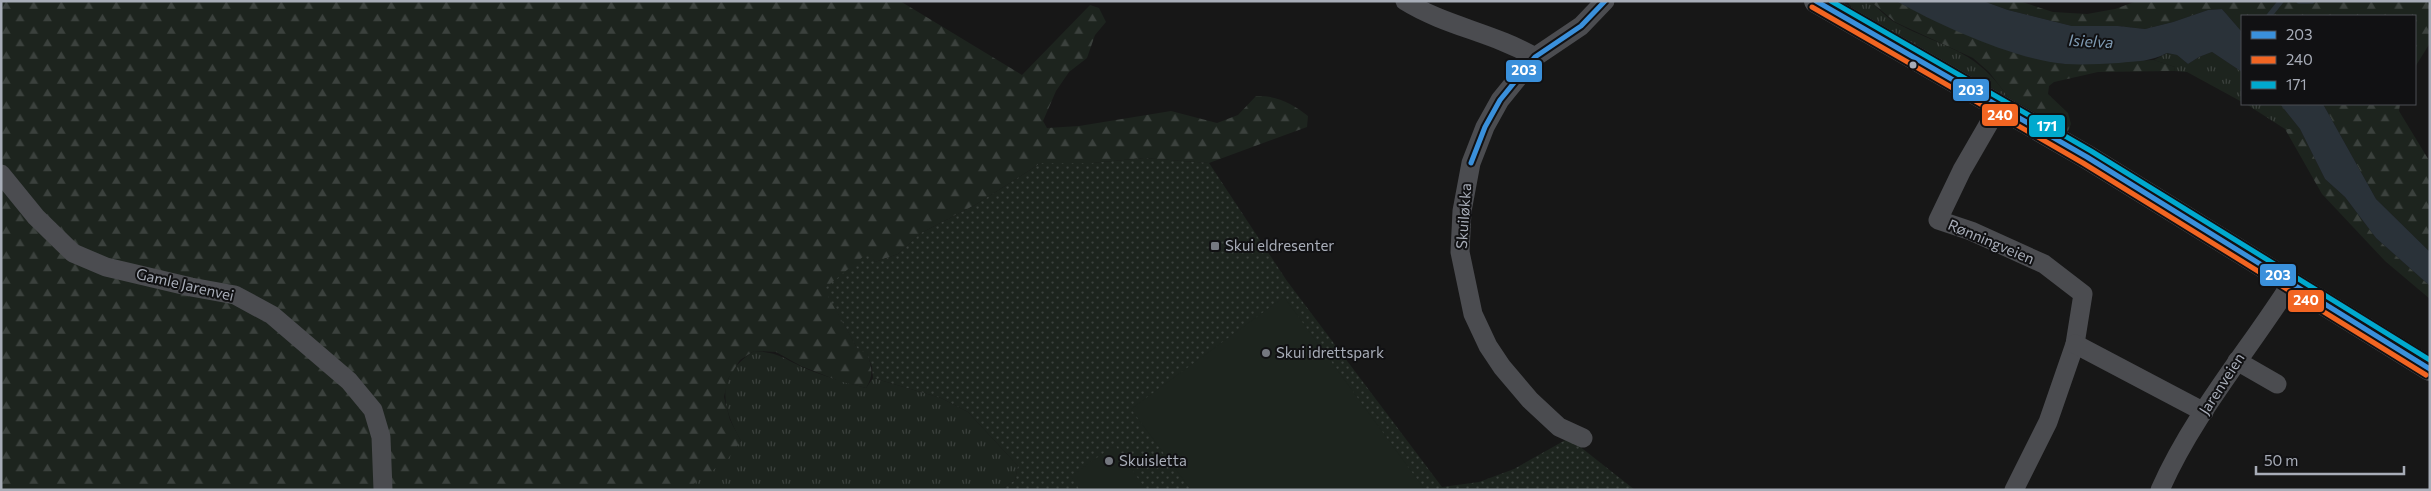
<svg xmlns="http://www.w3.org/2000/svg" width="2431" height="491" font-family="Commissioner,sans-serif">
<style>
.grass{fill:url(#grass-tufts)}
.forest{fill:url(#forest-firs)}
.park{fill:url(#park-dots)}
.pitch{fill:#1d241e}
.water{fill:#2a3239}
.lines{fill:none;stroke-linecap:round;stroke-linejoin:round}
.stream{stroke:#2a3239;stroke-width:5.5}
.minor{stroke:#4b4c50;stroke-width:19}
.major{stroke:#4d4f52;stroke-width:24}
.bus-1-casing{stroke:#111113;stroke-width:9}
.bus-2-casing{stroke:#111113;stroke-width:9}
.bus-3-casing{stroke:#111113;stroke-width:9}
.bus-1{stroke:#3a90db;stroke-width:5}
.bus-2{stroke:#f26522;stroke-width:5}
.bus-3{stroke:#00a9ce;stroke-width:5}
.bus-dot{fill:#a8adb8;stroke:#111113;stroke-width:2}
.poi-dot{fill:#757880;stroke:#111113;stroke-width:2}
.labels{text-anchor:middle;stroke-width:4;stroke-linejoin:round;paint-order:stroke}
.street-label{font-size:15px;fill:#a8adb8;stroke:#111113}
.poi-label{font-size:15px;fill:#a8adb8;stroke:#111113;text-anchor:start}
.water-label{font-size:16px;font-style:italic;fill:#7f9bb3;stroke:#111113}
.line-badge{stroke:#111113;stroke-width:2}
.badge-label{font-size:14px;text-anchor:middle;font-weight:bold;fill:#fff}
</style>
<defs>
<pattern id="grass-tufts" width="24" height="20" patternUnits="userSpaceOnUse" patternTransform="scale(1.25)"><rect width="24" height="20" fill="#1d241e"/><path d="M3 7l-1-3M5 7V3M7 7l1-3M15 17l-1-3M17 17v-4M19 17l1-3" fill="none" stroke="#3b413d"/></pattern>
<pattern id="forest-firs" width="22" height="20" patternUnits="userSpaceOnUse" patternTransform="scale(1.25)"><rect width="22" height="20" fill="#1d241e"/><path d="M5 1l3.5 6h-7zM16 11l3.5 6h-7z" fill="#3b413d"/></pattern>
<pattern id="park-dots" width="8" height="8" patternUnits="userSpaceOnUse" patternTransform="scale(1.25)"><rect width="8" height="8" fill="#1d241e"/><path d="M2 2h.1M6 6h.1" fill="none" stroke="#3b413d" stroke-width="1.8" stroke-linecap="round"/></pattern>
</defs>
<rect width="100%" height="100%" fill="#171717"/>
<!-- grass -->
<g class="grass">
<path d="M 1847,1 L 1870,1 C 1878,8 1887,18 1896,23 C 1946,49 1974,48 2009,98 L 1852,8 Z"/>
<polygon points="2212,52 2242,72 2242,102 2187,72 2174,71 2175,67 2154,60 2167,53 2177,55 2188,64 2199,57"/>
<polygon points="2246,104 2280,104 2300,129 2285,129"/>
<path d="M 754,351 C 779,353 781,357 802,367 C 823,376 844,382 866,388 L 873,378 L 941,398 L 968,412 L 1018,466 L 1015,480 L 1001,490 L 685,490 L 741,441 C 721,405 715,377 754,351 Z"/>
</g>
<!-- forest -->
<g class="forest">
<path d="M 1,1 L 900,1 L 1022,75 L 1090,5 L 1099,8 L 1106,22 L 1095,35 L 1087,58 L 1069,72 L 1056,91 L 1043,121 L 1047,128 L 1079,126 L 1171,111 L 1217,123 L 1238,115 L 1256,96 C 1276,95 1293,104 1308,116 L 1307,127 L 1209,163 L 1144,158 L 1092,163 L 1041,163 L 975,205 L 921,233 L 898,254 L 875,262 L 869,252 L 834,306 L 857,348 L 867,353 C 872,367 874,375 866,388 L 839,381 L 801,366 L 776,352 L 754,351 L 740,360 L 728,379 L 724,397 L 730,420 L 741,441 L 727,460 L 685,490 L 1,490 Z"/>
<polygon points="1870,1 1896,1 1974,38 2036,58 2064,64 2154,60 2175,67 2174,71 2098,72 2054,82 2049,86 2048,94 2068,113 2071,124 2068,131 2009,98 1989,72 1973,58 1895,22"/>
<polygon points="1983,1 2019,1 2053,12 2087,14 2115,9 2137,1 2430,1 2430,43 2415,67 2415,16 2242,16 2242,32 2222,9 2208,10 2173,22 2145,29 2118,26 2072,26 2008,10"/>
<polygon points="2323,104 2400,104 2399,111 2430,162 2430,252 2376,199"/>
<polygon points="2285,129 2300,129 2325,179 2345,197 2376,238 2430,286 2430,299 2385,261 2322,194"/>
</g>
<!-- park -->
<polygon class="park" points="1144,158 1209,163 1287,281 1442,487 1479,482 1514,469 1569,438 1635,490 1001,490 1015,480 1018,466 968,412 941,398 873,378 872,367 867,354 857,348 824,289 870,251 875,262 898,254 921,233 975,205 1041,163 1092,163"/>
<!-- pitch -->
<g class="pitch">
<polygon points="1284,297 1425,490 1191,490 1131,409"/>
<polygon points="1115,445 1146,490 1080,490 1071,476"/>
</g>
<!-- water -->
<g class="water">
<path d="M 1896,1 L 1983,1 L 2008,10 L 2072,26 L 2118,26 L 2145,29 L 2173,22 L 2208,10 L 2222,9 L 2242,32 L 2242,72 L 2212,52 L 2199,57 L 2188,64 L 2177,55 L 2167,53 C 2150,62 2137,61 2119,63 C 2101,64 2082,65 2065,64 C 2013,59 1941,26 1896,1 Z"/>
<polygon points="2280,104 2323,104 2376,199 2430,252 2430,286 2376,238 2345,197 2325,179 2300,129"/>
</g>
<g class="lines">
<!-- stream -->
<g class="stream">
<polyline points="2299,1 2312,1"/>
<polyline points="2269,16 2281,1"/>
</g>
<!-- minor -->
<g class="minor">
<path d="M 1405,1 C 1445,26 1494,33 1535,57"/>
<polyline points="1999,106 1962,170 1938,220 1971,231 2044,264 2083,294 2075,344 2048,422 2014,490"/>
<polyline points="1,174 36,217 73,253 106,267 191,287 235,295 272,315 349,381 373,410 381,437 383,490"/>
<polyline points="2075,344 2204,412"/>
<polyline points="2237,361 2277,384"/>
<polyline points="1583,438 1559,427 1530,400 1502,367 1488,346 1473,314 1460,252 1462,211 1471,163 1485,127 1500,100 1535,57 1581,26 1605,1"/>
<path d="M 2160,490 C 2193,415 2248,351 2292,282"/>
</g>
<!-- major -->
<polyline class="major" points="1816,1 2087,157 2430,369"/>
<!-- bus-1 casing -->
<g class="bus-1-casing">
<g id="bus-1">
<polyline points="1816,1 2087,157 2430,369"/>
<polyline points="1471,163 1485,127 1500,100 1535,57 1581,26 1605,1"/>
</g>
</g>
<!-- bus-2 casing -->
<g class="bus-2-casing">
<polyline id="bus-2" points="1812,7 2083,163 2426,375"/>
</g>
<!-- bus-3 casing -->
<g class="bus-3-casing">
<polyline id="bus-3" points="1831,1 2091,151 2430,360"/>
</g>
<!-- bus-1 -->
<use href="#bus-1" class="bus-1"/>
<!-- bus-2 -->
<use href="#bus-2" class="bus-2"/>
<!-- bus-3 -->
<use href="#bus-3" class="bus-3"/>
</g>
<!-- markers -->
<circle class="bus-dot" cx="1913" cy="65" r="4.5"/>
<g class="poi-dot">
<rect x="1210" y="241" width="10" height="10" rx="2.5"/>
<circle cx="1266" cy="353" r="5"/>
<circle cx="1109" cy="461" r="5"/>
</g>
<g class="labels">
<!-- street labels -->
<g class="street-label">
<text transform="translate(1464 216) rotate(-86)" y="5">Skuiløkka</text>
<text transform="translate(1991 242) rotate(23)" y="5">Rønningveien</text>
<text transform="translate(185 285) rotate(13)" y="5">Gamle Jarenvei</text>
<text transform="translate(2222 384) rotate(-57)" y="5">Jarenveien</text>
</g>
<!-- poi labels -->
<g class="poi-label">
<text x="1225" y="251">Skui eldresenter</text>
<text x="1276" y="358">Skui idrettspark</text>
<text x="1119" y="466">Skuisletta</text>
</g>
<!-- water labels -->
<g class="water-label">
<text transform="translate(2091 41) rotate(3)" y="6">Isielva</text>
</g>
</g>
<g class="line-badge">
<rect x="1505" y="59" width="38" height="24" rx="5" fill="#3a90db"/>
<rect x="1952" y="78" width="38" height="24" rx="5" fill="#3a90db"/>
<rect x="1981" y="103" width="38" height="24" rx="5" fill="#f26522"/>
<rect x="2028" y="114" width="38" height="24" rx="5" fill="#00a9ce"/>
<rect x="2259" y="263" width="38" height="24" rx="5" fill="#3a90db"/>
<rect x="2287" y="289" width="38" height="24" rx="5" fill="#f26522"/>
</g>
<g class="badge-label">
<text x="1524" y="75">203</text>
<text x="1971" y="95">203</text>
<text x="2000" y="120">240</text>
<text x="2047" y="131">171</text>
<text x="2278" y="280">203</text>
<text x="2306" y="305">240</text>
</g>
<!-- border -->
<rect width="2431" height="491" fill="none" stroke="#a8adb8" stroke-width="5"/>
<!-- legend -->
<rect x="2241" y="15" width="175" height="90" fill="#111113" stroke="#4d4f55"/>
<rect x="2251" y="31" width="25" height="8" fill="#3a90db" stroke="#4d4f55"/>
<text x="2286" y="40" font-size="15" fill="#a8adb8">203</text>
<rect x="2251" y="56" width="25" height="8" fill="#f26522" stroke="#4d4f55"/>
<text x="2286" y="65" font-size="15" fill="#a8adb8">240</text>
<rect x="2251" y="81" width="25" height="8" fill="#00a9ce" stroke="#4d4f55"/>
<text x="2286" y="90" font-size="15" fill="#a8adb8">171</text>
<!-- scale -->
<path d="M2256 466v8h148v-8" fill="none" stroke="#a8adb8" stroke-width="2.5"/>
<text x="2264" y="466" font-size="15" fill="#a8adb8" stroke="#111113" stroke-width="4" paint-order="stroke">50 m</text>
</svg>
